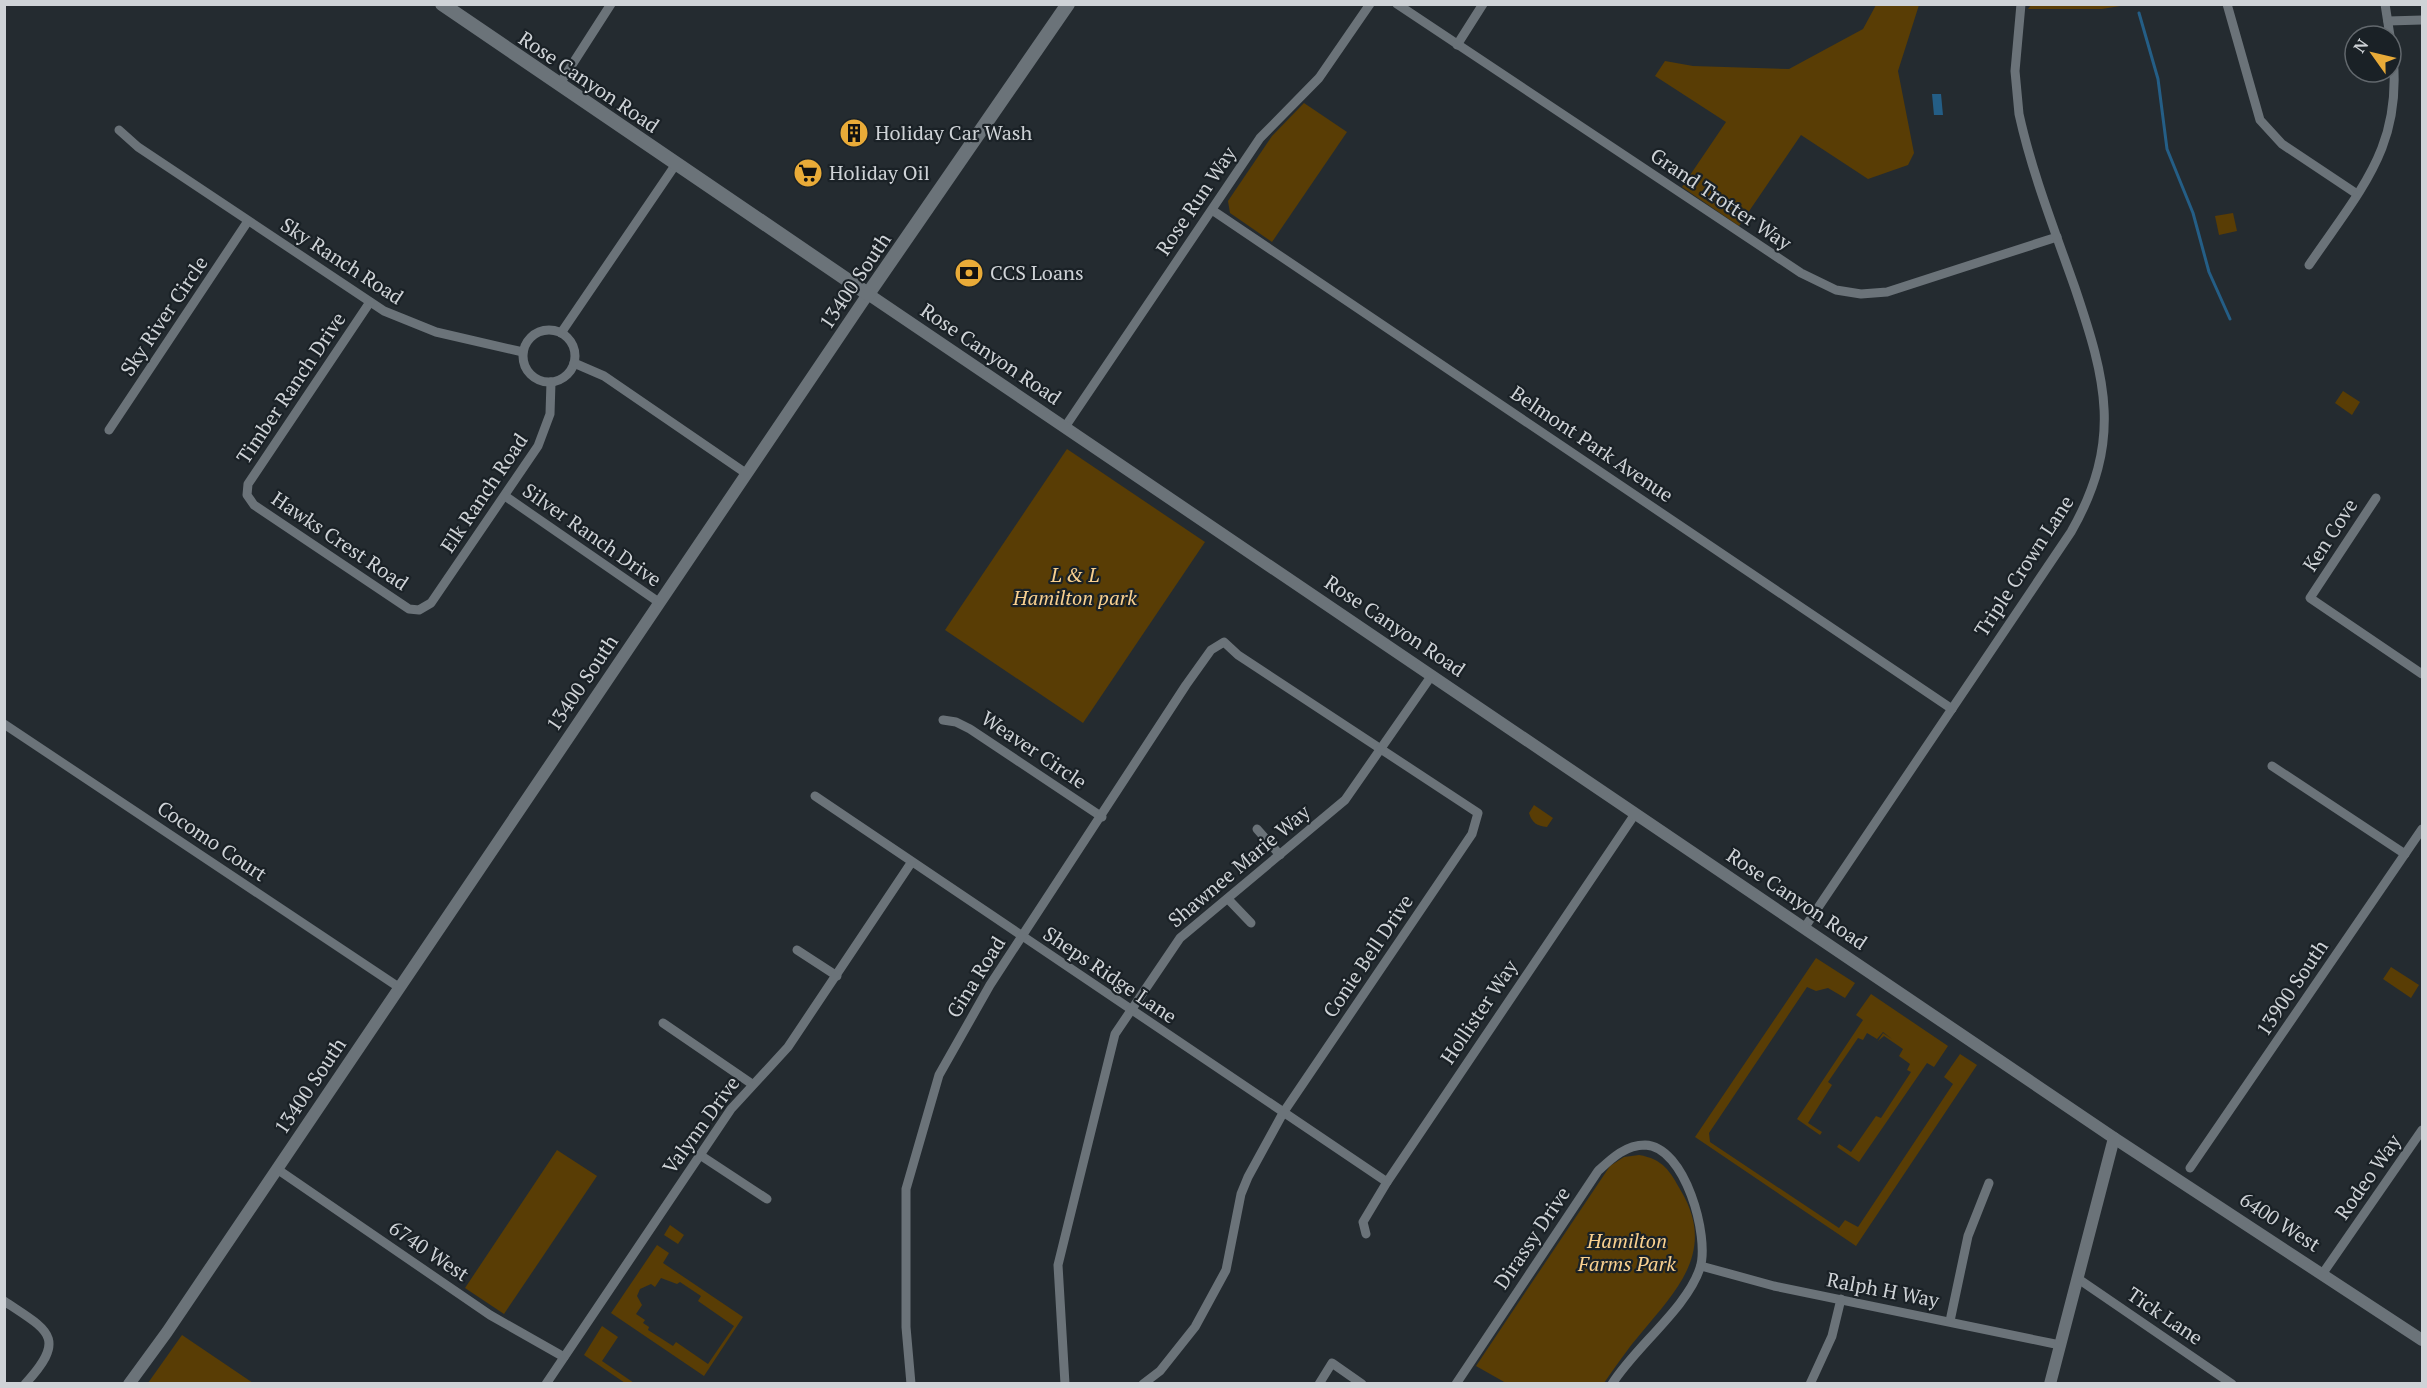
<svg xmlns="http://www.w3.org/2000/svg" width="2427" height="1388" font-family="'PT Serif',serif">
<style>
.green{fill:#593d05;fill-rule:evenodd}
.water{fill:#245e86}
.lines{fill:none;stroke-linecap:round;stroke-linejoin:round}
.stream{stroke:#245e86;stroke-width:3}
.minor{stroke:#6b7379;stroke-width:9}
.tertiary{stroke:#6b7379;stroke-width:12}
.secondary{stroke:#6b7379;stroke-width:14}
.labels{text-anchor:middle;stroke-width:4.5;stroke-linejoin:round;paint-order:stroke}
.street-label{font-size:20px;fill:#cfd3d7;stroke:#1a2126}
.poi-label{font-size:20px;fill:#cfd3d7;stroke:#1a2126;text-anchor:start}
.park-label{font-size:20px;font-style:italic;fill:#f9d08f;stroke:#1a2126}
</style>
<rect width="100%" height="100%" fill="#242b30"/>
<!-- green -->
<g class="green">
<polygon points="1876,5 1919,5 1898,71 1914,153 1908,165 1868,179 1801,135 1739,226 1682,187 1726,122 1655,76 1665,61 1693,66 1789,69 1863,29"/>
<polygon points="2031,5 2031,4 2126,5 2102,9 2028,9"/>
<polygon points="1304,103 1347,132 1272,242 1230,213 1228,201 1272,136"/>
<polygon points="2233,213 2237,231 2219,235 2215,216"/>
<polygon points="2343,391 2360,402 2352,415 2335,403"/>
<polygon points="1067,449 1205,542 1083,723 945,630"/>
<path d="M 1534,805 L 1553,818 L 1547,827 C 1537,826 1532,823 1529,813 Z"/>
<polygon points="1816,958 1855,983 1845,998 1828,988 1816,991 1807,987 1709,1133 1710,1142 1839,1228 1845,1220 1858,1227 1953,1084 1944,1077 1960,1054 1977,1065 1856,1246 1695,1137"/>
<polygon points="2391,967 2419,985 2411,998 2383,979"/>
<polygon points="1871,994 1948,1046 1934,1067 1927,1063 1859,1162 1837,1147 1839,1144 1851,1152 1876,1116 1881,1118 1911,1072 1907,1070 1910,1064 1899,1056 1903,1049 1884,1036 1878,1041 1883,1033 1892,1039 1883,1032 1877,1039 1867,1033 1863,1040 1858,1038 1828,1082 1832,1085 1808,1123 1822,1132 1820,1135 1797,1119 1863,1020 1856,1015"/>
<polygon points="557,1150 597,1176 504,1314 465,1288"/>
<path d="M 1639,1155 C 1663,1159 1670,1171 1681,1191 C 1716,1250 1678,1289 1642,1332 C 1628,1348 1616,1366 1604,1383 L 1506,1383 L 1476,1366 L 1610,1166 L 1624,1157 Z"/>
<polygon points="670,1225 684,1235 678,1244 664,1235"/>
<path d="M 657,1245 L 669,1253 L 663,1263 L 743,1317 L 704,1376 L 611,1313 ZM 661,1278 L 677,1284 L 680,1282 L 701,1296 L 698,1301 L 734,1326 L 708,1364 L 676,1342 L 673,1346 L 648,1330 L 649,1327 L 643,1323 L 645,1320 L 636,1314 L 642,1305 L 637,1296 L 640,1289 L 651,1284 L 655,1287 Z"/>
<polygon points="602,1326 618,1337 602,1361 634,1383 625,1383 584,1355"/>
<polygon points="182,1335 253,1383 148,1383"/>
</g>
<!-- water -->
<polygon class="water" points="1932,94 1941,94 1943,115 1934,115"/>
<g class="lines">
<!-- stream -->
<polyline class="stream" points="2139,13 2158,79 2167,149 2193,213 2209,272 2230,319"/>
<!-- minor -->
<g class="minor">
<polyline points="1397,4 1801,273 1836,290 1861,294 1887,292 2057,237"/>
<polyline points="2227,4 2260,120 2282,144 2357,194"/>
<polyline points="2385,4 2390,36"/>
<polyline points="2388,21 2422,20"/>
<polyline points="1457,45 1483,4"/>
<polyline points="559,85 611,4"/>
<polyline points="119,130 138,147 384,311 436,332 523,352"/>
<polyline points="1212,210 1952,709"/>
<path d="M 2309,265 C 2363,186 2407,142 2391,41"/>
<polyline points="370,302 248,484 247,495 254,505 409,609 419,610 431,603 538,446 550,414 551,382"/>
<circle cx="549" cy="356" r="26"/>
<polyline points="561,333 676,164"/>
<polyline points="574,363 604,376 747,474"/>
<polyline points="1065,427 1260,138 1319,78 1370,4"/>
<polyline points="109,430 248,221"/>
<polyline points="505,496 660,603"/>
<polyline points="2376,498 2310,598 2422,674"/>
<polyline points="943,720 956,722 970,729 1102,817"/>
<polyline points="4,724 400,988"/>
<polyline points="2272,766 2405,854"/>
<polyline points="815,796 1387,1182"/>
<polyline points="1257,829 1280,855"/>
<polyline points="1228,899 1251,923"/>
<path d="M 1805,927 L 2071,532 C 2123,441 2106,380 2075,288 C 2055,231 2032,173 2019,114 L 2015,71 L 2021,4"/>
<polyline points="797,950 837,976"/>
<polyline points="663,1023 752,1084"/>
<polyline points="700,1155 767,1199"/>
<polyline points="2190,1168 2422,829"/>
<polyline points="277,1169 490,1315 564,1357"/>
<polyline points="1366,1234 1363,1222 1387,1182 1635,814"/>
<polyline points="1701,1266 1774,1286 2060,1345"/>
<polyline points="2323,1273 2422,1130"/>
<polyline points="2077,1278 2232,1384"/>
<path d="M 4,1301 C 47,1330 69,1337 25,1384"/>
<polyline points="1950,1321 1968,1236 1989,1183"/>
<polyline points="546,1384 731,1109 788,1047 911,863"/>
<polyline points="911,1384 906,1327 906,1189 939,1075 990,985 1186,685 1211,650 1224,642 1238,655 1478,813 1472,834 1283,1113 1248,1177 1241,1194 1226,1270 1195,1327 1160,1371 1143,1384"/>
<polyline points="1065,1384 1058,1265 1115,1034 1180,938 1345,800 1432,675"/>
<polyline points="1319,1384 1332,1363 1362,1384"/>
<path d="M 1456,1384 L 1598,1171 C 1611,1159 1625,1145 1645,1145 C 1685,1146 1710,1237 1700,1268 C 1687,1308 1635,1347 1612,1384"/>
<polyline points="1810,1384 1832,1336 1841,1299"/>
</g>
<!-- tertiary -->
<g class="tertiary">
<polyline points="129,1384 167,1332 868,294 2114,1138 2422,1340"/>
<polyline points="2050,1384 2114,1138"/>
</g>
<!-- secondary -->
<polyline class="secondary" points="442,4 868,294 1068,4"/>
</g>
<!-- icons -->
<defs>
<g id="building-disc" transform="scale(1.5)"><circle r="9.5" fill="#e9ab38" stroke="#1a2126"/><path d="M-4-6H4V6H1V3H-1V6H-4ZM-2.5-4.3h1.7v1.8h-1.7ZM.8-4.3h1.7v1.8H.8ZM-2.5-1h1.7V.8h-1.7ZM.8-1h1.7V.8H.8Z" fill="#111"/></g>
<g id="supermarket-disc" transform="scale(1.5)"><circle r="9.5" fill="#e9ab38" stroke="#1a2126"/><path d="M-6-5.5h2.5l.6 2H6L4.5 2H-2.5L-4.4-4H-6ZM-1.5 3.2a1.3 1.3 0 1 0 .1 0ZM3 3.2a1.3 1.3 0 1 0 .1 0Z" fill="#111"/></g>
<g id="bank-disc" transform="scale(1.5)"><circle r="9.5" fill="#e9ab38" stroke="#1a2126"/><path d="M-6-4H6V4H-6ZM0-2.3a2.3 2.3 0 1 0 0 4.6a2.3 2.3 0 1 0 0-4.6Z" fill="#111"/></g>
</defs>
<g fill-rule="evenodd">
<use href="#building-disc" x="854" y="133"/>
<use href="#supermarket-disc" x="808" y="173"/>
<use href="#bank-disc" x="969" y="273"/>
</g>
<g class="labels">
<!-- street labels -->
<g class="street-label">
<text transform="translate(589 82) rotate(34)" y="7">Rose Canyon Road</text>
<text transform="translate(1721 199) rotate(34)" y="7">Grand Trotter Way</text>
<text transform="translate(1196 201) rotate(-56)" y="7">Rose Run Way</text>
<text transform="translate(342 261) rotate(33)" y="7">Sky Ranch Road</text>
<text transform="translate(855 281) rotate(-56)" y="7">13400 South</text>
<text transform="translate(164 316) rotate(-56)" y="7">Sky River Circle</text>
<text transform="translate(991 354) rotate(34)" y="7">Rose Canyon Road</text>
<text transform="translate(291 388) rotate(-56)" y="7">Timber Ranch Drive</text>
<text transform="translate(1592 444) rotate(34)" y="7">Belmont Park Avenue</text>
<text transform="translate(484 493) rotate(-56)" y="7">Elk Ranch Road</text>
<text transform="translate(592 535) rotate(35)" y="7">Silver Ranch Drive</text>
<text transform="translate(2330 535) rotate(-57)" y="7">Ken Cove</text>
<text transform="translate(340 541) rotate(34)" y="7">Hawks Crest Road</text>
<text transform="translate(2024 566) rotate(-57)" y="7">Triple Crown Lane</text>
<text transform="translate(1395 626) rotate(34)" y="7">Rose Canyon Road</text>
<text transform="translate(582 683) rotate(-56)" y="7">13400 South</text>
<text transform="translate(1034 750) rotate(34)" y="7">Weaver Circle</text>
<text transform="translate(212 841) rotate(34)" y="7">Cocomo Court</text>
<text transform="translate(1239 866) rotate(-40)" y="7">Shawnee Marie Way</text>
<text transform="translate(1797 899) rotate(34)" y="7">Rose Canyon Road</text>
<text transform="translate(1368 956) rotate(-56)" y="7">Conie Bell Drive</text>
<text transform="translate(1110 975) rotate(34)" y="7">Sheps Ridge Lane</text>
<text transform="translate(976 977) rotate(-58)" y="7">Gina Road</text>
<text transform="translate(2292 988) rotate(-56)" y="7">13900 South</text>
<text transform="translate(1479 1012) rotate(-56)" y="7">Hollister Way</text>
<text transform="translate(310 1086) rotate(-56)" y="7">13400 South</text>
<text transform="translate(701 1125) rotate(-54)" y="7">Valynn Drive</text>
<text transform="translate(2368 1177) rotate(-55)" y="7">Rodeo Way</text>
<text transform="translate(2280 1222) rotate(33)" y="7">6400 West</text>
<text transform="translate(1532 1238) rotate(-56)" y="7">Dirassy Drive</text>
<text transform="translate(429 1251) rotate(34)" y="7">6740 West</text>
<text transform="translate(1883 1290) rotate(11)" y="7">Ralph H Way</text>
<text transform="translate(2165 1316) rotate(34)" y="7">Tick Lane</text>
</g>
<!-- poi labels -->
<g class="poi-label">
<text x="875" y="140">Holiday Car Wash</text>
<text x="829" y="180">Holiday Oil</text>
<text x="990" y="280">CCS Loans</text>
</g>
<!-- park labels -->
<g class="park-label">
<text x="1075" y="582">L &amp; L<tspan x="1075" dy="23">Hamilton park</tspan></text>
<text x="1627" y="1248">Hamilton<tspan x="1627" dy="23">Farms Park</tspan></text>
</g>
</g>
<!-- border -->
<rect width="2427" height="1388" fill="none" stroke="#cfd3d7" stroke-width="12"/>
<!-- north arrow -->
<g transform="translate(2373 54) rotate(304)"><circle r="28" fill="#1a2126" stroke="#62686d" stroke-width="1.5"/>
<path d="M0-4.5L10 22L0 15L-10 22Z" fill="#e9ab38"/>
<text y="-9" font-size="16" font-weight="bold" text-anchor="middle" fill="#cfd3d7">N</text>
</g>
</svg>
